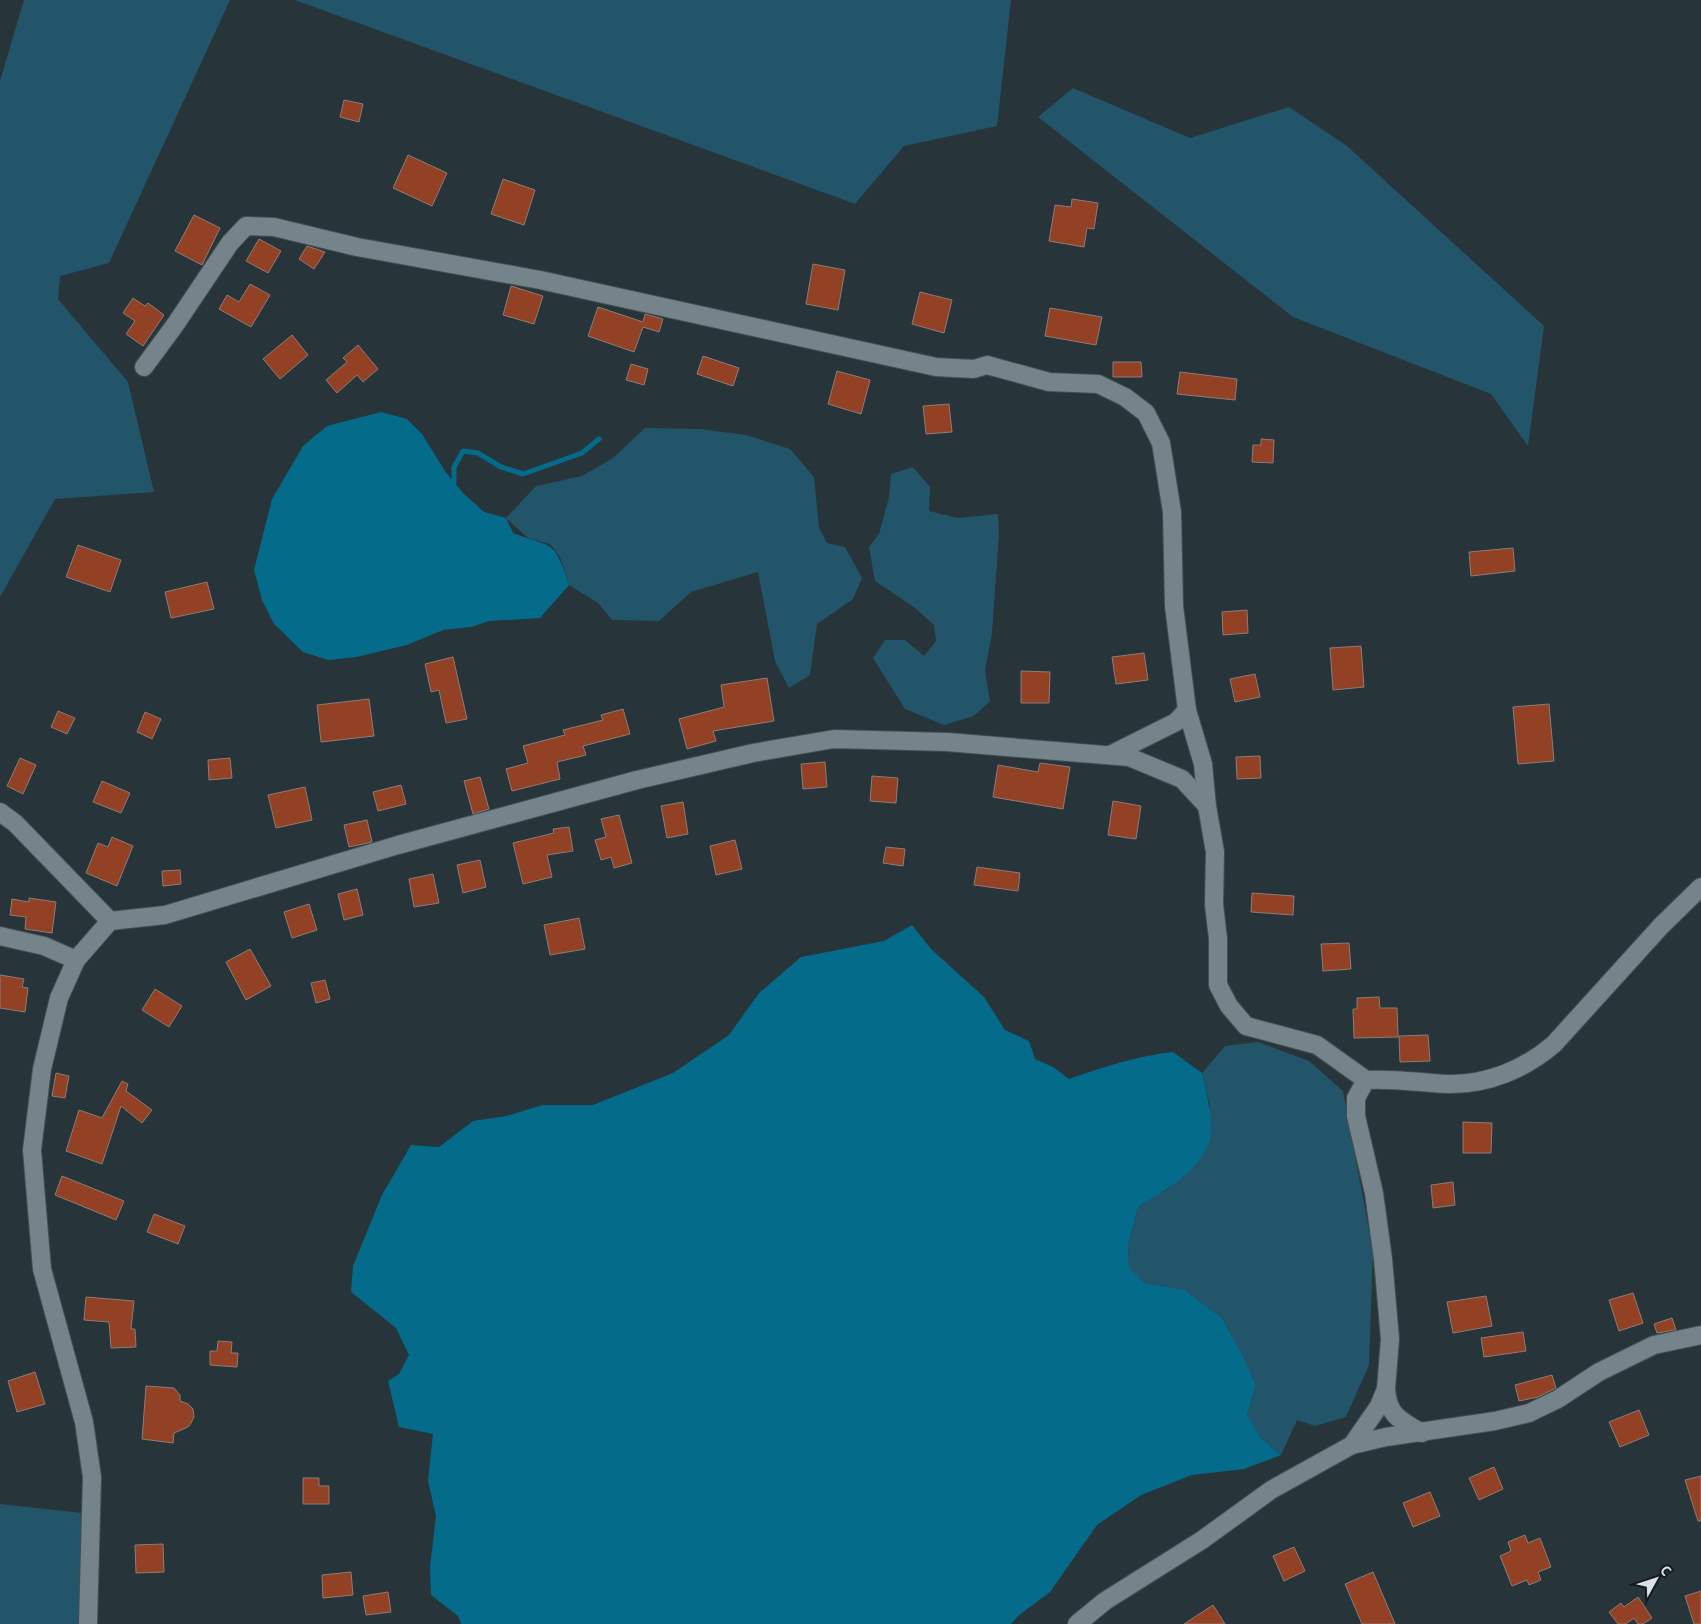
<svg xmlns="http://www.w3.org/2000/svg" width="1701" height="1624" font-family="'PT Sans',sans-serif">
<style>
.green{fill:#225569}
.water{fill:#046b8a}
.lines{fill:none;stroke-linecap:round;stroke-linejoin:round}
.stream{stroke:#046b8a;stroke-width:5}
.building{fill:#924125;stroke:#8c7d78}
.street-casing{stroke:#444f53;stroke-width:20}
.street{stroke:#75848a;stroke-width:18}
</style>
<rect width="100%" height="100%" fill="#273439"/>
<!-- green -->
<g class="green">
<polygon points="24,0 230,0 109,263 60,276 58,299 128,382 154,492 55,499 0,597 0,81"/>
<polygon points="295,0 1011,0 997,126 904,146 855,204"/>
<polygon points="1073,88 1190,138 1289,107 1347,146 1544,326 1528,446 1491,394 1293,317 1038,117"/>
<polygon points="645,428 700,429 746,435 790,449 814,477 819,528 827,543 845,547 862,578 853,599 817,624 810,675 789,688 775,661 758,572 691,592 659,621 612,620 598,603 569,585 560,557 550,544 529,539 506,518 536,486 582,476 613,458"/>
<polygon points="913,467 930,487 929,511 958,518 998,514 999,534 992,633 985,671 990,701 974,716 944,725 905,709 873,658 885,640 905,640 924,656 936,641 934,625 915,608 875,581 869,547 879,534 889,497 891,474"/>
<polygon points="1258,1042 1309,1061 1343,1091 1373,1251 1369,1365 1346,1417 1315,1426 1297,1420 1281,1455 1260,1437 1247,1414 1256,1385 1243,1356 1222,1318 1185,1290 1145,1283 1129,1269 1128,1246 1138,1207 1169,1188 1210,1106 1202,1073 1225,1046"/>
<polygon points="0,1504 83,1513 79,1624 0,1624"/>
</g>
<!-- water -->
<g class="water">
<path d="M 381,412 L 407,419 L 422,434 L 445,471 L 463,493 L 484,512 L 506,518 L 513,533 C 555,549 554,539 569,585 L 540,618 L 489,621 L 471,627 L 443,630 L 407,645 L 356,657 L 328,660 L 303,652 L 274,624 L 262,600 L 254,570 L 272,499 L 303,446 L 327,426 Z"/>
<path d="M 912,925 L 931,949 L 984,997 L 1005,1030 L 1029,1041 L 1035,1059 L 1053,1067 L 1069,1079 C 1104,1067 1136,1056 1173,1052 L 1202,1073 C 1206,1090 1215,1126 1209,1142 C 1198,1173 1164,1191 1138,1207 L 1128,1246 L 1129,1268 L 1145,1283 L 1185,1290 L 1222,1318 L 1243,1356 L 1256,1385 L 1247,1414 L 1260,1437 L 1281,1455 L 1244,1469 L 1192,1475 L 1141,1495 L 1097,1525 L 1050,1592 L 1018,1616 L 1011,1624 L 461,1624 L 458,1616 L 431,1595 L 430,1567 L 436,1516 L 428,1481 L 433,1434 L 399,1427 L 388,1381 L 399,1374 L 409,1355 L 396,1328 L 351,1292 L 353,1266 L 382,1195 L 411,1145 L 439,1147 L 473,1121 L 506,1116 L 543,1105 L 593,1105 L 673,1073 L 729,1035 L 759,993 L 801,957 L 884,941 Z"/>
</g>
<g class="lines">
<!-- stream -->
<polyline class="stream" points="454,482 454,467 463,451 478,453 501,467 523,474 582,453 599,439"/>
</g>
<!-- building -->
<g class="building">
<polygon points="344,100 363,104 359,122 340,117"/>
<polygon points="408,155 447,173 432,206 393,188"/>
<polygon points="503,179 535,190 524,225 491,214"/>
<polygon points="1072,199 1098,203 1094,229 1087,228 1084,247 1049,241 1055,205 1071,207"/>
<polygon points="194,215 220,228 202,265 175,251"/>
<polygon points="259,239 281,251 268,273 246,261"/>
<polygon points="307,246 325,252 314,269 299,259"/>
<polygon points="813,264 845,270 838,310 806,304"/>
<polygon points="250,284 270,295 251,327 219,309 227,295 239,302"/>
<polygon points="511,286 543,296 534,324 503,315"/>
<polygon points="920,292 952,300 944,333 912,324"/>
<polygon points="133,298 145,306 148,303 164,315 143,346 126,334 135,321 123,313"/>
<polygon points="598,307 643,322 645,314 663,319 659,332 643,327 634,352 588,336"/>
<polygon points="1050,308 1102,317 1096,345 1045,336"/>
<polygon points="292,335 308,355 280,379 263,359"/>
<polygon points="358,345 378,369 363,382 357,375 337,393 326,380 347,362 343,358"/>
<polygon points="703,356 739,368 733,386 697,374"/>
<polygon points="1113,362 1141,362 1142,377 1113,377"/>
<polygon points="631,364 648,369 644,385 626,380"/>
<polygon points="837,371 870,380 861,414 828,404"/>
<polygon points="1180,372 1237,379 1235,400 1177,394"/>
<polygon points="949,404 952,432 926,434 923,406"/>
<polygon points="1261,439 1274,440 1273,463 1252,462 1253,445 1261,445"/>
<polygon points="78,545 121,560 110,592 66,577"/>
<polygon points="1513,548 1515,571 1471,576 1469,552"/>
<polygon points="207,582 214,609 171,618 165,592"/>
<polygon points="1247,610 1248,633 1223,635 1222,612"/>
<polygon points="1361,646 1364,687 1333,690 1330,648"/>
<polygon points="1144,653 1148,680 1116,684 1112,657"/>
<polygon points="453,657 467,719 446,723 439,690 431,692 425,664"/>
<polygon points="1021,671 1050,672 1049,703 1021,703"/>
<polygon points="1255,674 1260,697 1235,702 1230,679"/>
<polygon points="767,678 774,721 713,731 716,741 687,749 679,719 724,707 721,685"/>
<polygon points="369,699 374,736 321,742 317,705"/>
<polygon points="1549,704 1554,761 1518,764 1513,707"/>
<polygon points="623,709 630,734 583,746 586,755 557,762 560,779 512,791 506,769 528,763 523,746 565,735 563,730 603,720 601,715"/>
<polygon points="58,711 75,718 67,734 51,727"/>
<polygon points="145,712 161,719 152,739 137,732"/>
<polygon points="1260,756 1261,778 1237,779 1236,757"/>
<polygon points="20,758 36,765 23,794 7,786"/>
<polygon points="230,758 232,778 209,780 208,760"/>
<polygon points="825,762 827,787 803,789 801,764"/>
<polygon points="1040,763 1070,767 1063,809 993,797 998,765 1038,772"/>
<polygon points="872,776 898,778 896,803 870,801"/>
<polygon points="480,777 489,809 473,814 464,781"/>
<polygon points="102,781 130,793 121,813 93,802"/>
<polygon points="401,785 406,804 378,811 373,792"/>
<polygon points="305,787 312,820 276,828 268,795"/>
<polygon points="1113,801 1141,806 1136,839 1108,835"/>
<polygon points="683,802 688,834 667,838 661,806"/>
<polygon points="619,815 632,863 614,868 611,857 601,860 595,840 606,837 601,819"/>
<polygon points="367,820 372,842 349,847 344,825"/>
<polygon points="569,827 573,851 547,855 552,877 523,884 513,843 554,833 553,829"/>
<polygon points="112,837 133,846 117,886 86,873 98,843 108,847"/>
<polygon points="735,840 742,869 716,875 710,846"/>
<polygon points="886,847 905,849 903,866 883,863"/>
<polygon points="480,860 486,887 463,893 457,865"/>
<polygon points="977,867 1020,873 1018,891 974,885"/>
<polygon points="180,870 181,884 163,886 162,871"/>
<polygon points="433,874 439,903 414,907 409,879"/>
<polygon points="357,889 363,915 344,920 338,894"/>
<polygon points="1252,893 1294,896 1293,915 1251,912"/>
<polygon points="29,898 56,902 52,933 25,929 26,917 10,915 12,899 29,902"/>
<polygon points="309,904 317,930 292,938 284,912"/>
<polygon points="579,918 585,949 550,955 544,925"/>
<polygon points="1349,943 1351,969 1323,971 1321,944"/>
<polygon points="250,949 271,986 246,1000 226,962"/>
<polygon points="0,975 24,979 22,987 28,988 25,1012 0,1008"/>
<polygon points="325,980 330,999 316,1003 311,983"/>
<polygon points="155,989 182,1006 169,1027 142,1010"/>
<polygon points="1379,997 1380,1008 1397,1008 1398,1037 1354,1038 1353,1009 1357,1009 1357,998"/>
<polygon points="1428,1035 1430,1061 1400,1062 1399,1036"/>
<polygon points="56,1073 69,1076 65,1098 52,1096"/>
<polygon points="122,1081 128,1084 126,1091 152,1110 142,1123 121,1106 102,1164 66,1151 79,1110 102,1118"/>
<polygon points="1463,1122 1492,1123 1491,1153 1463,1153"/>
<polygon points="62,1176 124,1201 116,1220 55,1195"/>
<polygon points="1453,1182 1455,1205 1433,1208 1431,1185"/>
<polygon points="154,1214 185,1226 178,1244 147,1232"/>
<polygon points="1633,1293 1643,1323 1619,1331 1609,1300"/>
<polygon points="1486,1296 1492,1326 1453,1333 1447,1302"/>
<polygon points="86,1297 134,1301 131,1329 135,1329 136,1347 111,1348 109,1322 84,1320"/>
<polygon points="1672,1318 1676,1330 1657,1333 1654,1324"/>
<polygon points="1523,1332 1526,1351 1484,1357 1481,1338"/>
<polygon points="218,1341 232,1342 231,1353 238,1353 237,1367 210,1365 210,1351 217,1351"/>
<polygon points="35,1372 45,1404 17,1412 8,1381"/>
<polygon points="1552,1375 1556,1388 1538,1397 1519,1401 1515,1385"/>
<polygon points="146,1386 174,1388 180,1395 180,1401 188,1404 193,1409 194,1417 191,1423 188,1427 174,1433 173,1443 142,1439"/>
<polygon points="1639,1410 1649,1435 1620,1447 1609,1422"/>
<polygon points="1494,1467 1503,1489 1479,1500 1469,1478"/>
<polygon points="1701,1476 1701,1521 1698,1521 1685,1480"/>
<polygon points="303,1478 319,1478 319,1486 329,1486 329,1504 303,1504"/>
<polygon points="1430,1492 1440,1516 1413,1527 1403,1503"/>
<polygon points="1525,1535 1528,1543 1540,1538 1551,1567 1538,1572 1541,1580 1529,1585 1527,1580 1512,1586 1500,1556 1511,1551 1508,1542"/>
<polygon points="163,1544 164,1572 136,1573 135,1545"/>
<polygon points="1294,1547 1305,1571 1284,1581 1273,1556"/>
<polygon points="351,1572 353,1595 323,1598 322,1575"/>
<polygon points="1373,1572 1395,1624 1362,1624 1345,1584"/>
<polygon points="1701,1591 1701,1624 1694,1624 1685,1596"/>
<polygon points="388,1592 391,1612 366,1615 363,1596"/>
<polygon points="1638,1597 1652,1618 1643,1624 1638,1624 1634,1618 1626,1624 1618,1624 1609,1612 1621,1603 1624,1607"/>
<polygon points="1213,1605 1225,1624 1184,1624"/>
</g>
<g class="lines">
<!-- street casing -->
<g class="street-casing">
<g id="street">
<polyline points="144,367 175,325 230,243 246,226 274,227 357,247 540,280 936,367 974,369 987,365 1049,382 1098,384 1125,397 1146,413 1161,443 1172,512 1174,606 1187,710 1176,722 1110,755"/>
<polyline points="1187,710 1203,764 1207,806"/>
<polyline points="0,812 15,823 110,921"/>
<polyline points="0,936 44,946 76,960"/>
<path d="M 1386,1389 C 1388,1416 1400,1420 1422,1433"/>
<polyline points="1352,1445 1386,1437 1495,1421 1529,1413 1558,1399 1599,1372 1654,1345 1701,1335"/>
<polyline points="88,1624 92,1477 84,1422 42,1269 32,1150 42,1069 59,998 76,960 110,921 165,915 398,845 637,780 753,753 834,739 947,742 1129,757 1182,779 1207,806 1215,852 1214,904 1218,939 1218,985 1229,1006 1246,1026 1317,1045 1366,1080"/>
<path d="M 1077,1624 L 1105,1601 L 1202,1540 L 1271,1490 L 1352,1445 L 1379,1406 L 1386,1389 L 1390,1339 L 1383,1259 L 1374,1193 L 1356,1116 L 1356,1098 L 1366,1080 C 1396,1078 1419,1083 1448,1084 C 1487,1085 1525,1069 1554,1044 L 1661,926 L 1701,887"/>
</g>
</g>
<!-- street -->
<use href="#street" class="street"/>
</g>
<!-- north arrow -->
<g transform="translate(1656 1579) rotate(50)" stroke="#151a1d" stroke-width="4" paint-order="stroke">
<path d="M0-4L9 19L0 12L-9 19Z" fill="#dae2e6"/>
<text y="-8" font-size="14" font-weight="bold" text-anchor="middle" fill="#dae2e6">С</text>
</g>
</svg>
